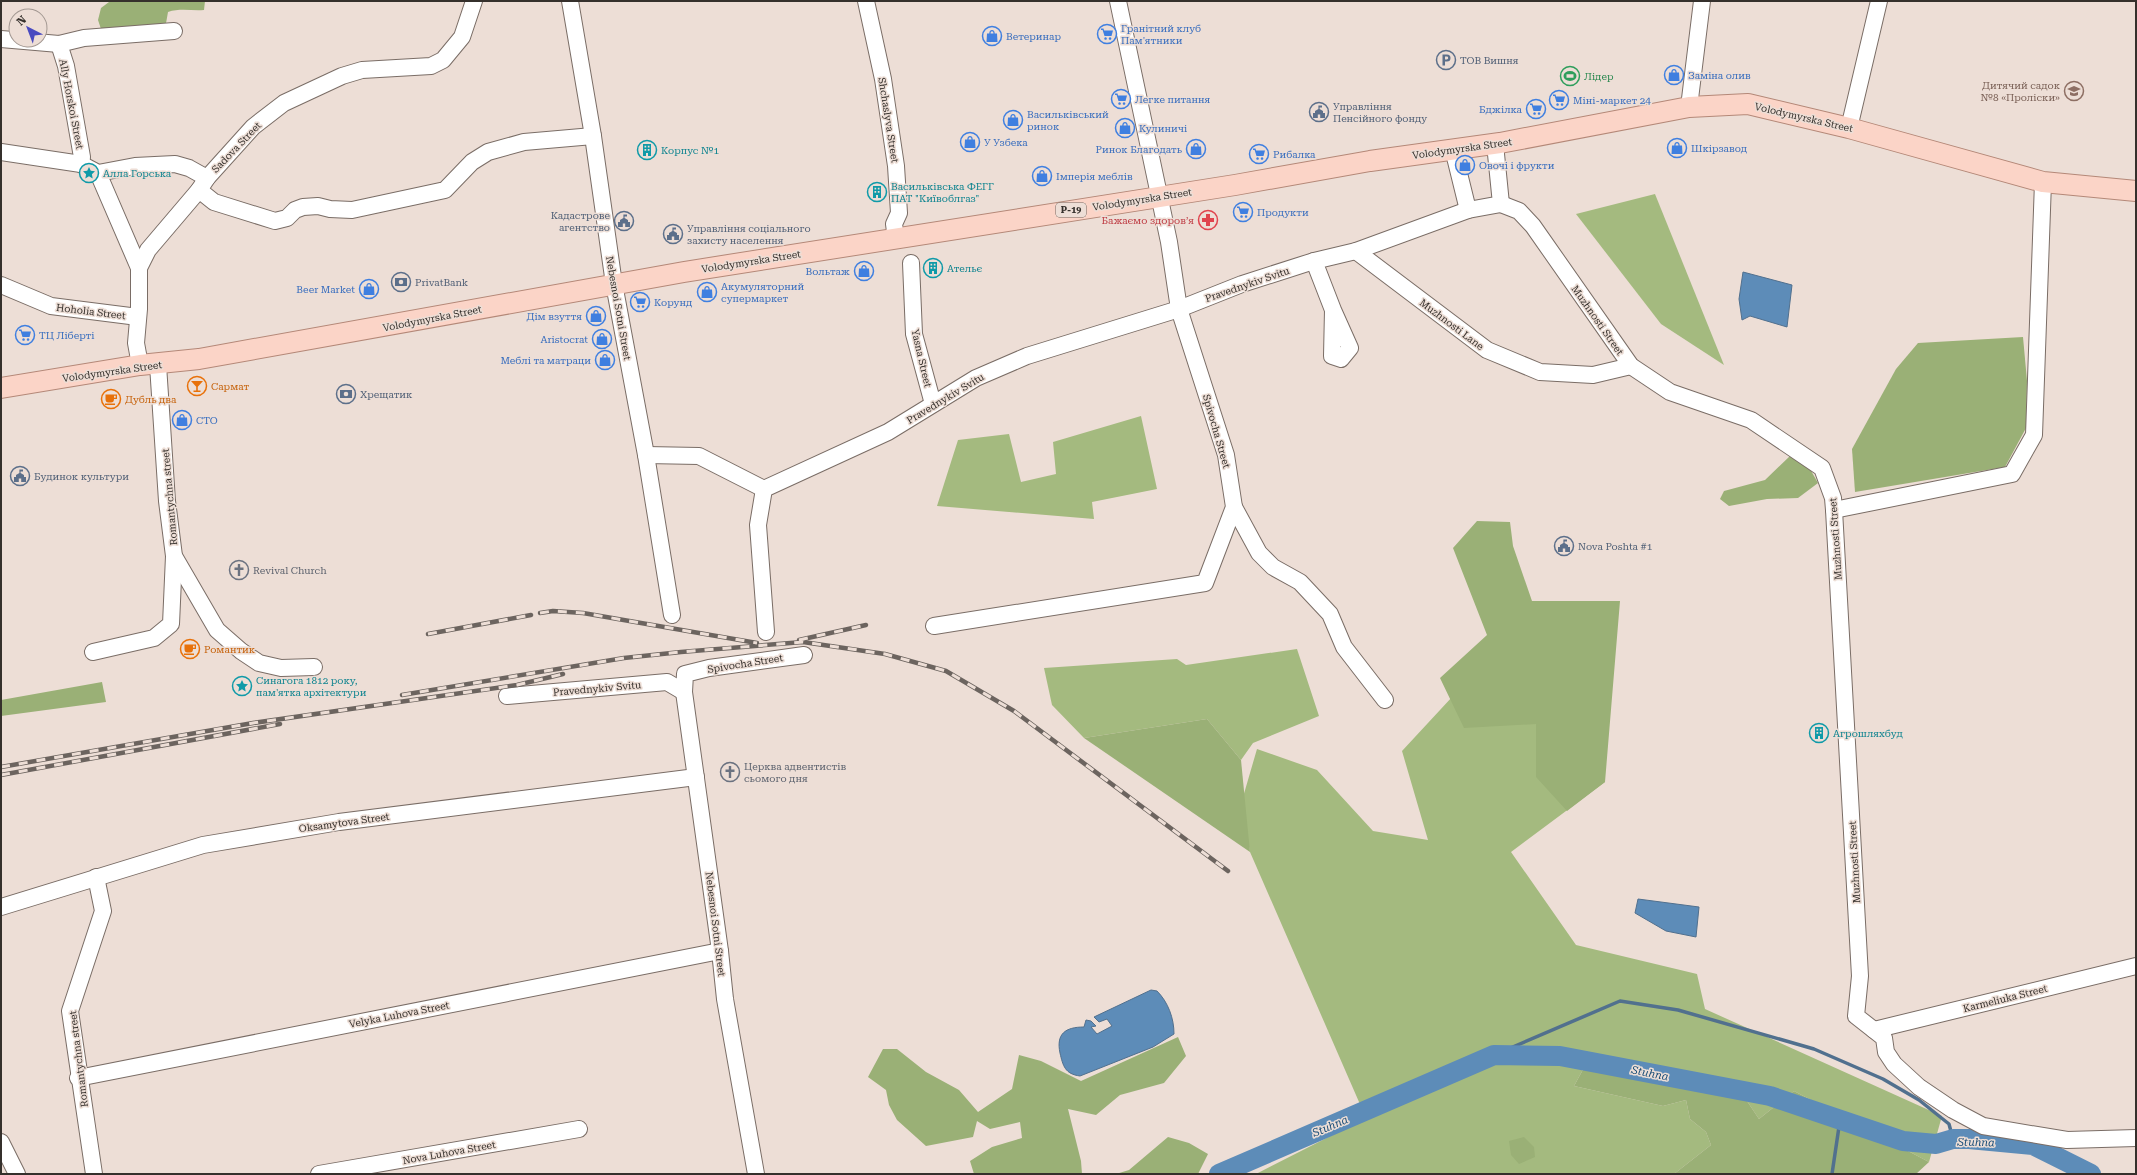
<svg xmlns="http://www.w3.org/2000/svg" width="2137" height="1175" font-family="'Roboto Serif',serif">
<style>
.green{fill:#a4ba7f}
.forest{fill:#9ab076}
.water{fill:#5d8cb8;stroke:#51708e}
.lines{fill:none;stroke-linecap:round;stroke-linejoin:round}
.stream{stroke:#51708e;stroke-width:3.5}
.river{stroke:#5d8cb8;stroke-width:20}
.minor-casing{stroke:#7a6d66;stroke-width:18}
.major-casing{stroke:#b48878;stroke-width:22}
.minor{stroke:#fff;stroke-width:16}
.major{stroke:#fbd4c7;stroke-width:20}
.rail-casing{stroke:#6c645f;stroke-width:4.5}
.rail{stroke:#edded6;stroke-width:3;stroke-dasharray:9;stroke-linecap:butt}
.labels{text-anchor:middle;stroke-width:3;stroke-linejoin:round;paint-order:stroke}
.shield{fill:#edded6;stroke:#6c645f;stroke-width:1}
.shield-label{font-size:9px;font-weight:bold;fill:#35302c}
.shop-label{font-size:10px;fill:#366cbe;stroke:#edded6;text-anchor:start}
.service-label{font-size:10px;fill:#4e5e75;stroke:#edded6;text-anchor:start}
.leisure-label{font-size:10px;fill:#27864d;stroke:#edded6;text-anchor:start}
.education-label{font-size:10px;fill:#785e54;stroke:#edded6;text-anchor:end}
.street-label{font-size:10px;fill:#35302c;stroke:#edded6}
.culture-label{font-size:10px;fill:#0d838f;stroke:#edded6;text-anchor:start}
.health-label{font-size:10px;fill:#be3a42;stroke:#edded6;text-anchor:end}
.food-label{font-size:10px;fill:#c56008;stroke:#edded6;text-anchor:start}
.worship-label{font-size:10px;fill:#5b616d;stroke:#edded6;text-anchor:start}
.water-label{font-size:11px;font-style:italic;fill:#184c77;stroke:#edded6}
</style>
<rect width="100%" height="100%" fill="#edded6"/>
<!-- green -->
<g class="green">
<polygon points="1655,194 1724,365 1661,324 1576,214"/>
<polygon points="1141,416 1157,489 1092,502 1094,519 937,506 958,440 1009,434 1021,482 1056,474 1053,442"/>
<polygon points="1516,628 1605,782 1511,852 1576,945 1697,974 1705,1009 1942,1116 1929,1162 1794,1091 1759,1119 1747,1101 1681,1084 1586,1064 1574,1086 1663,1106 1686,1100 1690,1119 1706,1132 1711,1145 1674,1174 1256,1174 1366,1118 1250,852 1241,804 1257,749 1317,770 1373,831 1428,840 1402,751"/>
<polygon points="1297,649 1319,716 1253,743 1241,760 1207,719 1084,738 1052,705 1044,668 1177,659 1186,665"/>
</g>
<!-- forest -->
<g class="forest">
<path d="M 124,1 L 205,1 L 204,10 C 192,11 180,8 168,12 L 165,29 L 103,35 L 98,20 L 101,8 L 109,2 Z"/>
<polygon points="2023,337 2027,381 2026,428 2005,467 1855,492 1852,449 1896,369 1918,343"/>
<polygon points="1790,456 1806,462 1818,483 1798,498 1767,499 1729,506 1720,499 1724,491 1765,480"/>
<polygon points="1477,521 1510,522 1513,546 1532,601 1620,601 1605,782 1567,811 1536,777 1536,724 1464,728 1440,678 1487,635 1453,548"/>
<polygon points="102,682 106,702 1,716 1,700"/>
<polygon points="1207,719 1241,760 1250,852 1084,738"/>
<polygon points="1178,1037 1186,1056 1164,1083 1120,1095 1096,1115 1068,1109 1081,1161 1082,1174 974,1174 970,1161 992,1147 1022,1138 1020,1122 990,1129 977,1121 973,1137 926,1146 897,1120 889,1105 886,1090 868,1077 883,1049 897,1049 926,1072 959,1090 978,1112 1012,1089 1019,1055 1041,1061 1081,1081"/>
<polygon points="1586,1064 1681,1084 1747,1101 1759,1119 1794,1091 1929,1162 1916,1174 1674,1174 1711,1145 1706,1132 1690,1119 1686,1100 1663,1106 1574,1086"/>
<polygon points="1168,1137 1189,1143 1208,1154 1198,1174 1116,1174 1129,1170"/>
<polygon points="1524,1137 1534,1147 1535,1157 1519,1164 1511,1155 1509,1141"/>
</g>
<!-- water -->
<g class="water">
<polygon points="1743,272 1792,285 1787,327 1750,316 1742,320 1739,299"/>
<polygon points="1638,899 1699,907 1696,937 1666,931 1635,913"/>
<path d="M 1151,990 L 1157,991 C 1168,1002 1174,1018 1174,1034 L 1153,1047 L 1080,1076 C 1065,1074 1063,1066 1060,1053 C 1056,1034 1065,1027 1084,1027 L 1086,1020 L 1091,1021 L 1096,1026 L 1091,1027 L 1097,1034 L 1112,1026 L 1107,1019 L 1099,1022 L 1094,1017 Z"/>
</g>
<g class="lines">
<!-- stream -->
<g class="stream">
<polyline points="1494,1055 1620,1001 1678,1010 1814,1049 1883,1079 1919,1100 1949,1124 1953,1139"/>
<polyline points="1832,1174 1840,1120"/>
</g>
<!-- river -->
<polyline class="river" points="1219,1174 1494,1055 1560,1056 1770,1096 1903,1141 1936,1144 1953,1139 1969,1139 2033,1145 2091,1174"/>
<!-- minor casing -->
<g class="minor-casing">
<g id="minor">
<polyline points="570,1 593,136 614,284 646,455 672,615"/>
<polyline points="866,1 883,79 896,166 899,213 894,224 896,239"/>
<polyline points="1,39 59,44 84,38 174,31"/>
<polyline points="59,44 66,66 82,157 81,164"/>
<polyline points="1689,107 1702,1"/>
<polyline points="1849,128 1879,1"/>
<polyline points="1453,149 1468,210 1501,204 1495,144"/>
<polyline points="1,152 81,164 98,173 135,166 175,164 189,168 207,178"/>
<polyline points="98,173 139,268"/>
<polyline points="199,190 214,202 275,221 287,218 295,210 303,207 318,206 330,209 352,210 445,190 472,162 488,152 524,142 593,136"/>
<polyline points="1501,204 1519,211 1533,226 1631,366 1670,392 1751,420 1822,468 1833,498 1834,510 1860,976 1856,1016 1884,1038 1886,1052 1894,1064 1919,1087 1953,1110 1983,1126 2067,1140 2136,1138"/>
<polyline points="1356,251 1487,350 1540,372 1593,375 1631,366"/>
<polyline points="1314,261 1333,310 1332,356 1341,359 1350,348 1333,310"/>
<polyline points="911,263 914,334 933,404"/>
<polyline points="1,285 51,306 138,317"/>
<polyline points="140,365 136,343 139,309 139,268 148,250 199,190 207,178 253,127 284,103 342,76 362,70 431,66 443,60 462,37 474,1"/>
<polyline points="158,365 167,501 174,556 217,630 241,651 259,663 281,668 314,667"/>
<polyline points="646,455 699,456 764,489"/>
<polyline points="1234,507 1259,553 1273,567 1300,582 1330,614 1344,647 1385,700"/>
<polyline points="1834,510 2012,474 2034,435 2043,182"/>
<polyline points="934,626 1205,583 1234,507 1226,455 1179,309 1169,242 1118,1"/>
<polyline points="766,632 758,525 764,489 888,432 976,378 1027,356 1179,309 1242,284 1314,261 1356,251 1468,210"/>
<polyline points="93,652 154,638 171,624 174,556"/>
<polyline points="507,696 667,682 684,692"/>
<polyline points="1,907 203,845 339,822 696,777"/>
<polyline points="1874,1030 2136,966"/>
<polyline points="78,1078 720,951"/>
<polyline points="1,1142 17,1174"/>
<polyline points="94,1174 70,1011 103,911 96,877"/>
<polyline points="319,1174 579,1129"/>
<polyline points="756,1174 725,999 720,951 684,692 685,674 709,668 804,655"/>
</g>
</g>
<!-- major casing -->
<g class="major-casing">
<polyline id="major" points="1,388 140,365 199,359 684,272 1235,185 1370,161 1500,143 1689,107 1748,104 1849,128 2043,182 2136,191"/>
</g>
<!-- minor -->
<use href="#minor" class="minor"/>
<!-- major -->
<use href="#major" class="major"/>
<!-- rail casing -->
<g class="rail-casing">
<g id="rail">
<polyline points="540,613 553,611 583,613 757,643"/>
<polyline points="428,634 531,615"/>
<polyline points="799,640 866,625"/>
<polyline points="402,695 624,658 681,652 803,642 885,654 946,671 1014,711 1228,871"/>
<polyline points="1,767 253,723 517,685 563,674"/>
<polyline points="1,775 280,724"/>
</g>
</g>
<!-- rail -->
<use href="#rail" class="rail"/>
</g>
<!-- icons -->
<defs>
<g id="supermarket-ring" transform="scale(1)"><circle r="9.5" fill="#edded6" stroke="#3f7fe0" stroke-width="1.5"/><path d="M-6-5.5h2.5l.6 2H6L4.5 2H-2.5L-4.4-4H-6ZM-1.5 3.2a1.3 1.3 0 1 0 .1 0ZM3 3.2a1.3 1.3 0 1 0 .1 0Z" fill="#3f7fe0"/></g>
<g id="shop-ring" transform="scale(1)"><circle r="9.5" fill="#edded6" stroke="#3f7fe0" stroke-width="1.5"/><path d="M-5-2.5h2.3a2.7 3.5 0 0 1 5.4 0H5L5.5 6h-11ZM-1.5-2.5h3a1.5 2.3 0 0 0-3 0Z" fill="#3f7fe0"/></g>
<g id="parking-ring" transform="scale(1)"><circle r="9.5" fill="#edded6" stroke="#5c6f8a" stroke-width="1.5"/><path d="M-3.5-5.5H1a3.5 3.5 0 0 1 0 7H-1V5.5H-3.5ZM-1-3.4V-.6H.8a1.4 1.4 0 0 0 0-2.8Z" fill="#5c6f8a"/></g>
<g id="stadium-ring" transform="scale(1)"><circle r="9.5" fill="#edded6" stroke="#2e9e5b" stroke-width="1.5"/><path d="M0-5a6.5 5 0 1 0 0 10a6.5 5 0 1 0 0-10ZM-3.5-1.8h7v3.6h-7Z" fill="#2e9e5b"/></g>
<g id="school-ring" transform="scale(1)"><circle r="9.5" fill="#edded6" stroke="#8d6e63" stroke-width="1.5"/><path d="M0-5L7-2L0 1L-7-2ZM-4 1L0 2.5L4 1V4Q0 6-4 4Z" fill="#8d6e63"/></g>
<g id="civic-ring" transform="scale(1)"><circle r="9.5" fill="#edded6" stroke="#5c6f8a" stroke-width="1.5"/><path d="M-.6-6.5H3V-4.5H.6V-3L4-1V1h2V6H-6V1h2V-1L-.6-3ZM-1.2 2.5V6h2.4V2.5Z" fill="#5c6f8a"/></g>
<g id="building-ring" transform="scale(1)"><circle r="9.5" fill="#edded6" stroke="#0f9aa8" stroke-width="1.5"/><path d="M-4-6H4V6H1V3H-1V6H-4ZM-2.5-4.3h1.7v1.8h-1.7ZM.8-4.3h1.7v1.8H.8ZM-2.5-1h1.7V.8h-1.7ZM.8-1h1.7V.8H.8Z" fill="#0f9aa8"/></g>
<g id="sight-ring" transform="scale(1)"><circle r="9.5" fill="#edded6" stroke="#0f9aa8" stroke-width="1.5"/><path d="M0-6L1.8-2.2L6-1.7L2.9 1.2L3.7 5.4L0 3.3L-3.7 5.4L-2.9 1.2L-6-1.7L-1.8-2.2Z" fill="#0f9aa8"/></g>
<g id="pharmacy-ring" transform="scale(1)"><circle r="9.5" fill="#edded6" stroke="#e0444e" stroke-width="1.5"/><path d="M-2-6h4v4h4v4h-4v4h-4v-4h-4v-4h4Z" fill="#e0444e"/></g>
<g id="bank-ring" transform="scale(1)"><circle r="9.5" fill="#edded6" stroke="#5c6f8a" stroke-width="1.5"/><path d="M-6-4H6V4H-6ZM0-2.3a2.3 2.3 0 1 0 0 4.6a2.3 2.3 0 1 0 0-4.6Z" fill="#5c6f8a"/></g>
<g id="bar-ring" transform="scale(1)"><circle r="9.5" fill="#edded6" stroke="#e8710a" stroke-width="1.5"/><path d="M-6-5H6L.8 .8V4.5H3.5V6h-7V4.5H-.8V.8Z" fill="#e8710a"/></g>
<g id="cafe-ring" transform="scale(1)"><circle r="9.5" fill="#edded6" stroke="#e8710a" stroke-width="1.5"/><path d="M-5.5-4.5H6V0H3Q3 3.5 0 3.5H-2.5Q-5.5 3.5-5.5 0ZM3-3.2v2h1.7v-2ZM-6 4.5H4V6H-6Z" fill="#e8710a"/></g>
<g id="church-ring" transform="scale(1)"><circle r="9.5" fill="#edded6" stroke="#6b7280" stroke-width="1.5"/><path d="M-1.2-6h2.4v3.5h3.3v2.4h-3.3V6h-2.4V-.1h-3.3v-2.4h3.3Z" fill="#6b7280"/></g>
</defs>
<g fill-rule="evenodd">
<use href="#supermarket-ring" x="1107" y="34"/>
<use href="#shop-ring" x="992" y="36"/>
<use href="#parking-ring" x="1446" y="60"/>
<use href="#shop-ring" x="1674" y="75"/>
<use href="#stadium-ring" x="1570" y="76"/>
<use href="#school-ring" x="2074" y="91"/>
<use href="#supermarket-ring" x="1121" y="99"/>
<use href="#supermarket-ring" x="1559" y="100"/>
<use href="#supermarket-ring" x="1536" y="109"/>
<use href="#civic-ring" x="1319" y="112"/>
<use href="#shop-ring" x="1013" y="120"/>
<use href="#shop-ring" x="1125" y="128"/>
<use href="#shop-ring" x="970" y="142"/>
<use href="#shop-ring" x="1677" y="148"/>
<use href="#shop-ring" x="1196" y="149"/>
<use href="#building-ring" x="647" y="150"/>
<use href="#supermarket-ring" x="1259" y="154"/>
<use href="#shop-ring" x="1465" y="165"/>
<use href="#sight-ring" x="89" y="173"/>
<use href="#shop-ring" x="1042" y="176"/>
<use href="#building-ring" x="877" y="192"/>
<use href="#supermarket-ring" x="1243" y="212"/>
<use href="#pharmacy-ring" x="1208" y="220"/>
<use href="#civic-ring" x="624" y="221"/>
<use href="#civic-ring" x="673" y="234"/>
<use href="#building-ring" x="933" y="268"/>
<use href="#shop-ring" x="864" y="271"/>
<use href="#bank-ring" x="401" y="282"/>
<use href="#shop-ring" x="369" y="289"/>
<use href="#shop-ring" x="707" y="292"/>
<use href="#supermarket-ring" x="640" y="302"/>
<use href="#shop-ring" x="596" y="316"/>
<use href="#supermarket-ring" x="25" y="335"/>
<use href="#shop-ring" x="602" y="339"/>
<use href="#shop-ring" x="605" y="360"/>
<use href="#bar-ring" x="197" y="386"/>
<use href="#bank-ring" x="346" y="394"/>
<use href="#cafe-ring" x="111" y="399"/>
<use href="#shop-ring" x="182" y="420"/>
<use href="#civic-ring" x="20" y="476"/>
<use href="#civic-ring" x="1564" y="546"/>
<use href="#church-ring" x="239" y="570"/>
<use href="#cafe-ring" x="190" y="649"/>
<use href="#sight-ring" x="242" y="686"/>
<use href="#building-ring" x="1819" y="733"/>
<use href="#church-ring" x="730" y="772"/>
</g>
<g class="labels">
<!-- shield labels -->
<rect class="shield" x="1056" y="203" width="30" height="14" rx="3"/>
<g class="shield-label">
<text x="1071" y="213">Р-19</text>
</g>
<!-- shop labels -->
<g class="shop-label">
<text x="1121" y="32">Гранітний клуб<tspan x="1121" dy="12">Пам'ятники</tspan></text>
<text x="1006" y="40">Ветеринар</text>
<text x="1688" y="79">Заміна олив</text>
<text x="1135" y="103">Легке питання</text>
<text x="1573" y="104">Міні-маркет 24</text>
<text x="1522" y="113" text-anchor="end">Бджілка</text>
<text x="1027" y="118">Васильківський<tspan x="1027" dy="12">ринок</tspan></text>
<text x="1139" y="132">Кулиничі</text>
<text x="984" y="146">У Узбека</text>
<text x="1691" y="152">Шкірзавод</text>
<text x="1182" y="153" text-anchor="end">Ринок Благодать</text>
<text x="1273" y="158">Рибалка</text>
<text x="1479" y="169">Овочі і фрукти</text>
<text x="1056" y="180">Імперія меблів</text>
<text x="1257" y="216">Продукти</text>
<text x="850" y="275" text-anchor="end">Вольтаж</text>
<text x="721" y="290">Акумуляторний<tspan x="721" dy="12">супермаркет</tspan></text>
<text x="355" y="293" text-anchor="end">Beer Market</text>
<text x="654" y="306">Корунд</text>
<text x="582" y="320" text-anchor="end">Дім взуття</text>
<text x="39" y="339">ТЦ Ліберті</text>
<text x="588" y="343" text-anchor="end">Aristocrat</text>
<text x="591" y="364" text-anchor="end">Меблі та матраци</text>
<text x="196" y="424">СТО</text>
</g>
<!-- service labels -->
<g class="service-label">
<text x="1460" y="64">ТОВ Вишня</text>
<text x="1333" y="110">Управління<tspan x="1333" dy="12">Пенсійного фонду</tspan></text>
<text x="610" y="219" text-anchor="end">Кадастрове<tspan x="610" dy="12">агентство</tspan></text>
<text x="687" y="232">Управління соціального<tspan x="687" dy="12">захисту населення</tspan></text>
<text x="415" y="286">PrivatBank</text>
<text x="360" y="398">Хрещатик</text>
<text x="34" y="480">Будинок культури</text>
<text x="1578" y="550">Nova Poshta #1</text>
</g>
<!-- leisure labels -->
<g class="leisure-label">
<text x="1584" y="80">Лідер</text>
</g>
<!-- education labels -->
<g class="education-label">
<text x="2060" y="89">Дитячий садок<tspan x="2060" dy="12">№8 «Проліски»</tspan></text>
</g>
<!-- street labels -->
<g class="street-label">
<text transform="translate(72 104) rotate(79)" y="4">Ally Horskoi Street</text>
<text transform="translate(1804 117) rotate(13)" y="4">Volodymyrska Street</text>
<text transform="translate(889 120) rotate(81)" y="4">Shchaslyva Street</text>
<text transform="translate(236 147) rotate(-46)" y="4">Sadova Street</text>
<text transform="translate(1462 148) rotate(-8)" y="4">Volodymyrska Street</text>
<text transform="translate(1142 199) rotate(-9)" y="4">Volodymyrska Street</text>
<text transform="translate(751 261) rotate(-9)" y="4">Volodymyrska Street</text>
<text transform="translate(1247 284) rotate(-19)" y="4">Pravednykiv Svitu</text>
<text transform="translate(619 308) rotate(80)" y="4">Nebesnoi Sotni Street</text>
<text transform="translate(91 311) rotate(7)" y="4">Hoholia Street</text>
<text transform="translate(432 318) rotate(-11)" y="4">Volodymyrska Street</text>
<text transform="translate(1598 320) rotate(55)" y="4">Muzhnosti Street</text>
<text transform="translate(1452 324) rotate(37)" y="4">Muzhnosti Lane</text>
<text transform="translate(922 358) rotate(77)" y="4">Yasna Street</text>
<text transform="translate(112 371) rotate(-8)" y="4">Volodymyrska Street</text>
<text transform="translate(945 398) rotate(-31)" y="4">Pravednykiv Svitu</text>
<text transform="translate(1217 431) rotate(74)" y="4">Spivocha Street</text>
<text transform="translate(169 497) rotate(-95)" y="4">Romantychna street</text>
<text transform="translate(1835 539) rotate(-94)" y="4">Muzhnosti Street</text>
<text transform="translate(745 663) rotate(-9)" y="4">Spivocha Street</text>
<text transform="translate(597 688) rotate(-5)" y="4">Pravednykiv Svitu</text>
<text transform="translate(344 822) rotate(-8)" y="4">Oksamytova Street</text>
<text transform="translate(1854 862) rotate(-93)" y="4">Muzhnosti Street</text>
<text transform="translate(716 924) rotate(83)" y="4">Nebesnoi Sotni Street</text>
<text transform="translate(2005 998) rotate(-14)" y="4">Karmeliuka Street</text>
<text transform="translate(399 1014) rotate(-11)" y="4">Velyka Luhova Street</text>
<text transform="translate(78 1059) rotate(-97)" y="4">Romantychna street</text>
<text transform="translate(449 1152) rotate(-10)" y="4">Nova Luhova Street</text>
</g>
<!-- culture labels -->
<g class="culture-label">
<text x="661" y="154">Корпус №1</text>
<text x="103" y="177">Алла Горська</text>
<text x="891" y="190">Васильківська ФЕГГ<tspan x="891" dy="12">ПАТ "Київоблгаз"</tspan></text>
<text x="947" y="272">Ательє</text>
<text x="256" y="684">Синагога 1812 року,<tspan x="256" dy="12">пам'ятка архітектури</tspan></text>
<text x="1833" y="737">Агрошляхбуд</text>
</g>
<!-- health labels -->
<g class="health-label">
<text x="1194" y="224">Бажаємо здоровʼя</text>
</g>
<!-- food labels -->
<g class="food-label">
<text x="211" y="390">Сармат</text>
<text x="125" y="403">Дубль два</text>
<text x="204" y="653">Романтик</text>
</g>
<!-- worship labels -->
<g class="worship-label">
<text x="253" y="574">Revival Church</text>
<text x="744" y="770">Церква адвентистів<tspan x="744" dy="12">сьомого дня</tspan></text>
</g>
<!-- water labels -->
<g class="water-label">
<text transform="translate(1650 1073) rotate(11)" y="4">Stuhna</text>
<text transform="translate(1330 1126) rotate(-23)" y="4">Stuhna</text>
<text transform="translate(1976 1142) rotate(1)" y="4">Stuhna</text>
</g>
</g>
<!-- border -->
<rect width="2137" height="1175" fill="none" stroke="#35302c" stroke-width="4"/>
<!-- north arrow -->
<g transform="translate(28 28) rotate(318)"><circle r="19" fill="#edded6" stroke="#a39892"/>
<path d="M0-3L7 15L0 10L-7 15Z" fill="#494ac0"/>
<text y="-6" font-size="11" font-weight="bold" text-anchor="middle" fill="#35302c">N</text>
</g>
</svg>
